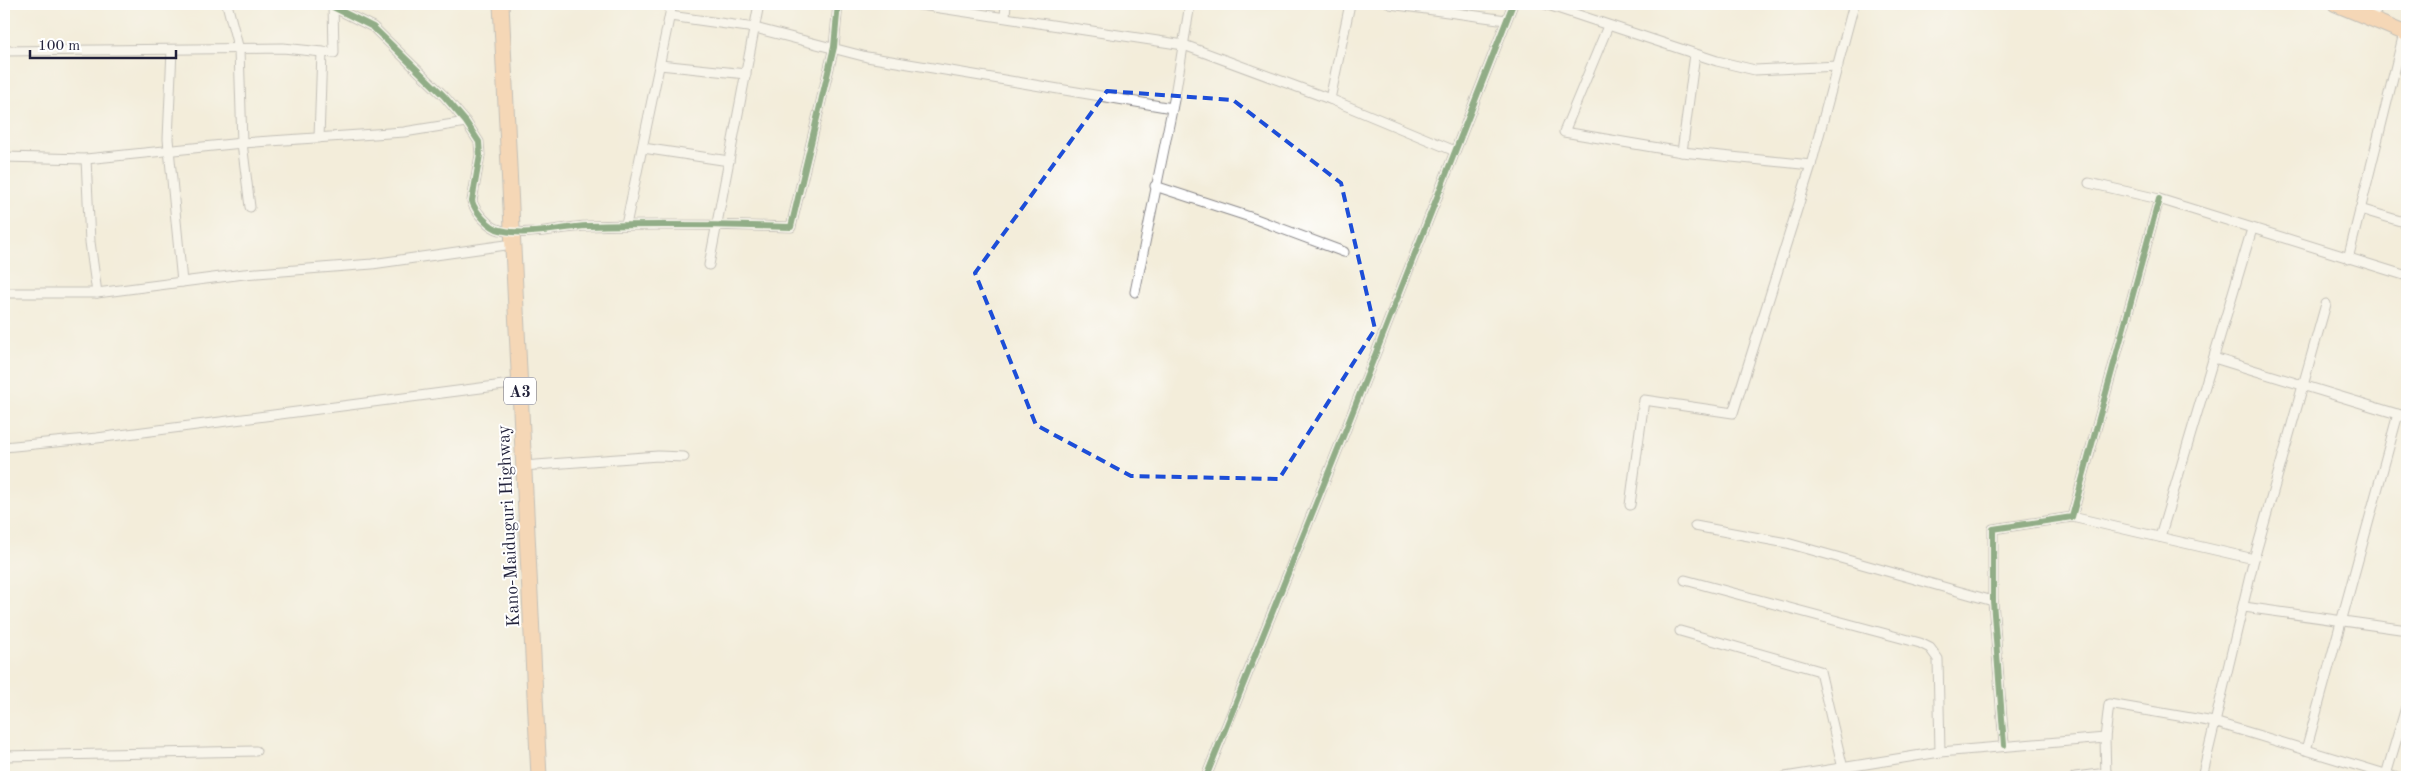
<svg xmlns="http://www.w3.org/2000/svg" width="2411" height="781" font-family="'Old Standard TT',serif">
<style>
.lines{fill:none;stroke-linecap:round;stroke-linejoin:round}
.minor-casing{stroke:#8a888a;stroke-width:11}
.primary-casing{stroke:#8a888a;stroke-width:16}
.trunk-casing{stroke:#8a888a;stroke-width:17}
.minor{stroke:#fff;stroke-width:9}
.primary{stroke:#f9bc89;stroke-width:14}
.trunk{stroke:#f9bc89;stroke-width:15}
.cycleway-casing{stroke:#fff;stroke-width:9}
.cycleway{stroke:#1b5e20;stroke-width:6}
.marked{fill:none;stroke:#1d4ed8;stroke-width:4;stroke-dasharray:10 6;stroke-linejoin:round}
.labels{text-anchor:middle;stroke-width:4;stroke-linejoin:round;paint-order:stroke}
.shield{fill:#fff;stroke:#646476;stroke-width:1}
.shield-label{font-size:16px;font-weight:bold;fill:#22223b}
.street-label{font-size:18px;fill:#22223b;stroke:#fff}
</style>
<rect width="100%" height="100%" fill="#fff"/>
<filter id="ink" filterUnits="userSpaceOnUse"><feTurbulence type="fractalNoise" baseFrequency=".02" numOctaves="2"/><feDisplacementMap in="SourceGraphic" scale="10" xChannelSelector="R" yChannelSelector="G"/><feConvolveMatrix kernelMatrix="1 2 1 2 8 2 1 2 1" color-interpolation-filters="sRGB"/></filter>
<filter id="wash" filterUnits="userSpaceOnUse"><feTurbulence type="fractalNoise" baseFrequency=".0096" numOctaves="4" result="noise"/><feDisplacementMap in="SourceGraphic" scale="20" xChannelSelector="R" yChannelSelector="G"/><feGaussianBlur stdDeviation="1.12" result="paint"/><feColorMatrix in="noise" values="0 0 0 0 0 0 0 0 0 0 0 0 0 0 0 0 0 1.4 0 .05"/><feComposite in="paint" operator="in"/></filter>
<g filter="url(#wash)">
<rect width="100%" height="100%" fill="#f3edda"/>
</g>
<g filter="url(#ink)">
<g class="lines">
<!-- minor casing -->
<g class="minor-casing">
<g id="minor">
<polyline points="227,4 239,50 242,143 250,207"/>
<polyline points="914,4 1184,45 1330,99 1455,151"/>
<polyline points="1390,4 1506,20"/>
<polyline points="1545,4 1717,61 1755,70 1838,66"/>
<path d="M 333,7 L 373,27 L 444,96 L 466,122 L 479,142 L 480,155 L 472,201 C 475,212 490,228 500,230 C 528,237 560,227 588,226 C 655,224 723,225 791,227 L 834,47 L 838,4"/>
<polyline points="670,16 755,28 867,57 1172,108"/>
<polyline points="1005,17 1006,4"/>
<polyline points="2372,20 2379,4"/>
<polyline points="1608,26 1564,132 1682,152 1811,165"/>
<polyline points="172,50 168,139 182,282"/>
<polyline points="4,51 283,48 322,52"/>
<polyline points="660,65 746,74"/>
<polyline points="1330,99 1350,4"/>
<polyline points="319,138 322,52 334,53 333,4"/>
<polyline points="643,148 729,161"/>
<polyline points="1682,152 1695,54"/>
<polyline points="4,157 86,159 242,143 404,132 466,122"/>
<polyline points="86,159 90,242 97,293"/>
<polyline points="2089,183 2159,199 2407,276"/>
<polyline points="1155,186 1253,218 1344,252"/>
<polyline points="2360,209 2407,223"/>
<polyline points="626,225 672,4"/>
<polyline points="2348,259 2404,33"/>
<polyline points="709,265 759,4"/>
<polyline points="1135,292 1175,95 1190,4"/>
<polyline points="4,293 97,293 244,274 372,264 513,244"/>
<polyline points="2214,358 2407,417"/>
<polyline points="4,447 97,438 519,383"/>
<polyline points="523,466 658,456 684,457"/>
<polyline points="1630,505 1644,400 1733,413 1811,165 1854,4"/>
<polyline points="2072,517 2254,559"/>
<polyline points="1695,526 1787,543 1993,601"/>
<polyline points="2160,537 2252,229"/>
<polyline points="1685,580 1920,643 1930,648 1938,659 1940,752"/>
<polyline points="2244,607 2407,630"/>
<polyline points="1680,631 1820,671 1845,777"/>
<polyline points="2004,745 1993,601 1993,529 2072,517 2159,199"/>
<polyline points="2306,750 2398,414"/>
<polyline points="4,756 256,751"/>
<polyline points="2386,775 2407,704"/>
<polyline points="1206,777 1344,434 1513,4"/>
<polyline points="1785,777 1940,752 2105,738"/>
<polyline points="2075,777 2107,773"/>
<polyline points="2106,777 2105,738 2109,704 2214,722 2395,777"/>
<polyline points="2202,777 2254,559 2326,304"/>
</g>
</g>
<!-- primary casing -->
<g class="primary-casing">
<polyline id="primary" points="2335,4 2407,34"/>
</g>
<!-- trunk casing -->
<g class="trunk-casing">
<polyline id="trunk" points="501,4 539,777"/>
</g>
<!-- minor -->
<use href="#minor" class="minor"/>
<!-- primary -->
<use href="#primary" class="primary"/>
<!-- trunk -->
<use href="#trunk" class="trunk"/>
<!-- cycleway casing -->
<g class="cycleway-casing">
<g id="cycleway">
<path d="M 333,4 L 333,7 L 373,27 L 444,96 L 466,122 L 479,142 L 480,155 L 472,201 C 475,212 490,228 500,230 C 528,237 560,227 588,226 C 655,224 723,225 791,227 L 834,47 L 838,4"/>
<polyline points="2004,745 1993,601 1993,529 2072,517 2159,199"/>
<polyline points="1206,777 1344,434 1513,4"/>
</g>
</g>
<!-- cycleway -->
<use href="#cycleway" class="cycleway"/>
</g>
</g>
<!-- marked area -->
<path d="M0 0H2411V781H0ZM 1107,91 L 1233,100 L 1341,183 L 1375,329 L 1279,479 L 1131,476 L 1036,425 L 975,273 Z" fill="#f3edda" fill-opacity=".55" fill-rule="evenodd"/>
<path class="marked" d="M 1107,91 L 1233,100 L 1341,183 L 1375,329 L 1279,479 L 1131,476 L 1036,425 L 975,273 Z"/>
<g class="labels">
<!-- shield labels -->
<rect class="shield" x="504" y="377.5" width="32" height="27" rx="4"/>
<g class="shield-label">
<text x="520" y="397">A3</text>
</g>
<!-- street labels -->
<g class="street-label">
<text transform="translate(508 526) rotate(-93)" y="6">Kano-Maiduguri Highway</text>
</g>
</g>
<!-- margin -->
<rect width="2411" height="781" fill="none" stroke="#fff" stroke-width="20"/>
<!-- scale -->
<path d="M30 50v8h146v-8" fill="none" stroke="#22223b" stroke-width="2.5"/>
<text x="38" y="50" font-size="15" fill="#22223b" stroke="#ffffff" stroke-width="4" paint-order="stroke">100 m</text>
</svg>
